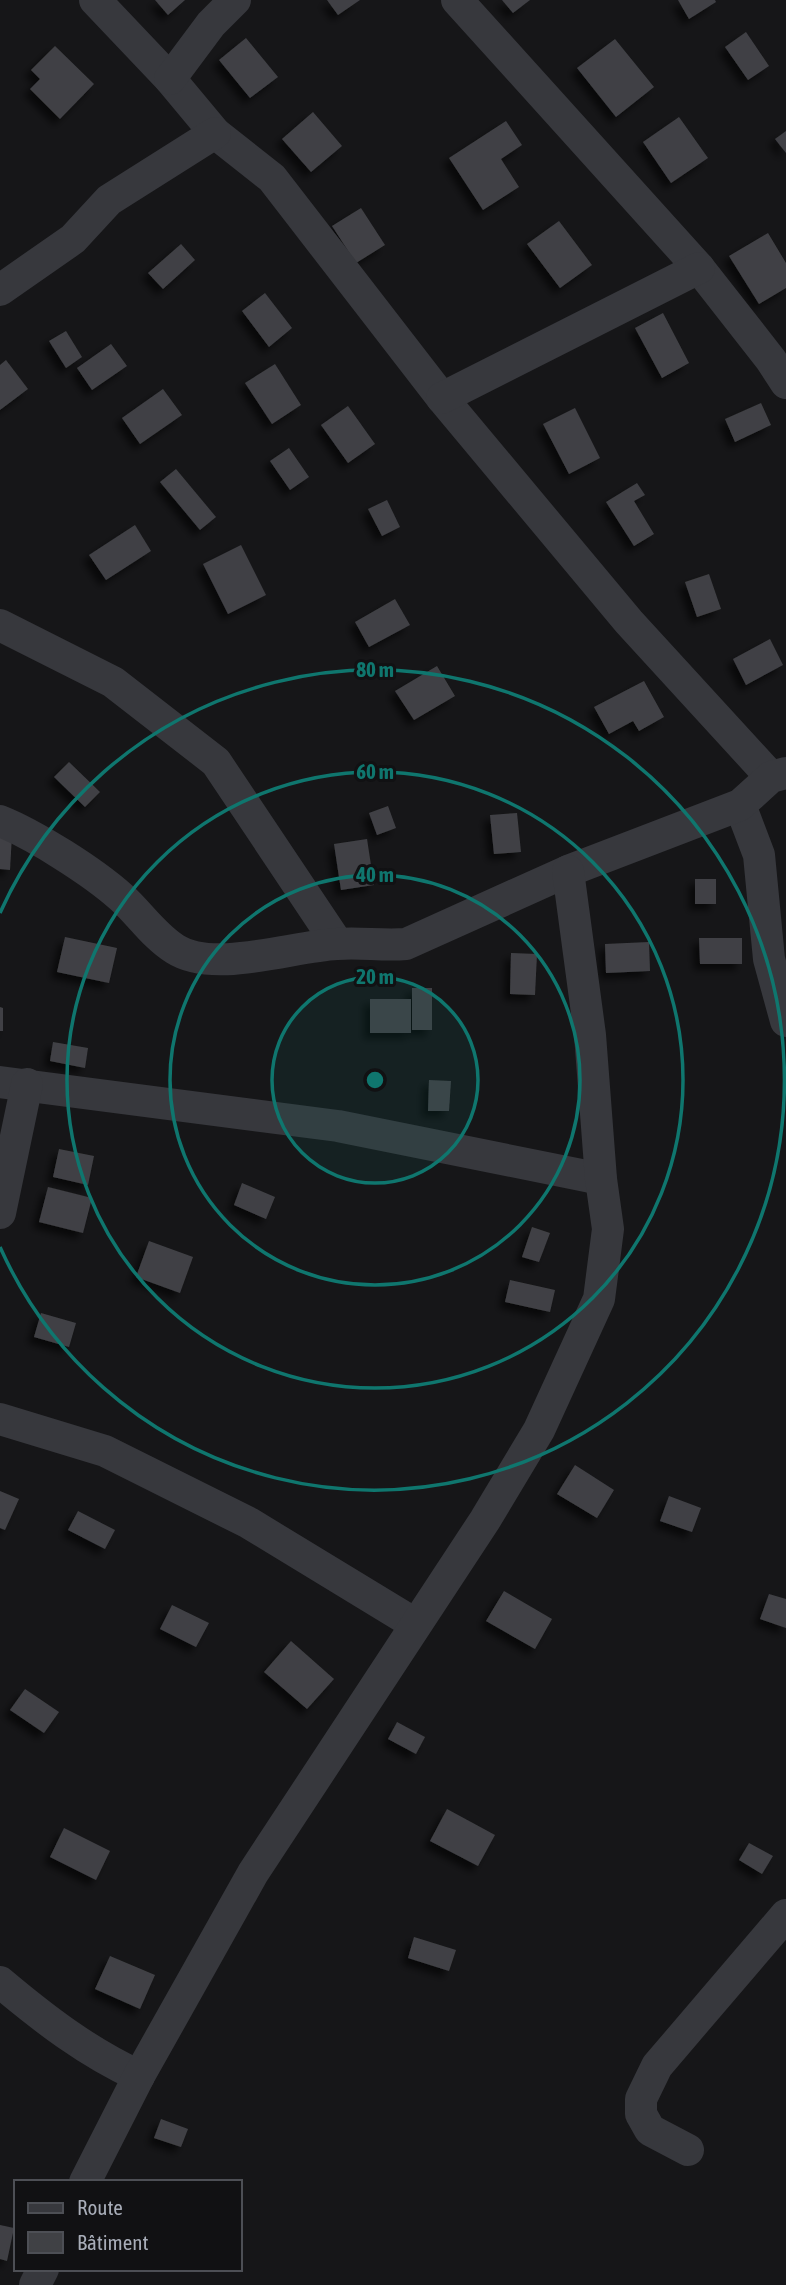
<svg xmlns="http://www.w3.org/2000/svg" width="786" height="2285" font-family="'Asap Condensed',sans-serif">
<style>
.building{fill:#404145;filter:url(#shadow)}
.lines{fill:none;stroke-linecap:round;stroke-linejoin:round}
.street{stroke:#37383d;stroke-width:32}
.ring{fill:none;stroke:#0f766e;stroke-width:3.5}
.centre{fill:#0f766e;stroke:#111113;stroke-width:3.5}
.ring-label{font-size:21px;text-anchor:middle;font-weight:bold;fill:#0f766e;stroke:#111113;stroke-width:6;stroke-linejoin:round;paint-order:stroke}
</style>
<defs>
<filter id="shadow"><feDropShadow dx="-6" dy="6" stdDeviation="3.5" flood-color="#0009"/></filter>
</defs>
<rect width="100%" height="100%" fill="#161618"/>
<!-- building -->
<g class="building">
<polygon points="155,0 185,0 168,15"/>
<polygon points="327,0 360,0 338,15"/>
<polygon points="502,0 530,0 513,13"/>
<polygon points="678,0 715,0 716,2 689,19"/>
<polygon points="746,32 769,66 748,80 725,47"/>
<polygon points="246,38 278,77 250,98 219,60"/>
<polygon points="615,39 654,87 616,117 577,68"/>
<polygon points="55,46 94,84 60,119 30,89 40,79 31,70"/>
<polygon points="313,112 342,146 311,172 282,139"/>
<polygon points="679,117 708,158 671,183 643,142"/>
<polygon points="506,121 522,145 501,159 519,187 483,210 449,158"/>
<polygon points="786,131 786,153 775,139"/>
<polygon points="361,208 385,245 356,263 332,226"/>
<polygon points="559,221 592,265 560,288 527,244"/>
<polygon points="768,233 786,263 786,288 759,304 729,256"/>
<polygon points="181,244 195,260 163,289 148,273"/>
<polygon points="265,293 292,328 269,347 242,311"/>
<polygon points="663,313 689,363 662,378 635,328"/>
<polygon points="66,331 82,357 66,368 49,341"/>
<polygon points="111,344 127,366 92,390 77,368"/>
<polygon points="6,360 28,389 0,410 0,365"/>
<polygon points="275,364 301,405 272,424 245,383"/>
<polygon points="163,389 182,415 140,444 122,418"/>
<polygon points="761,403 771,425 735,442 725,419"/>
<polygon points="348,406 375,444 348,463 321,425"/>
<polygon points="575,408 600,458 569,474 543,424"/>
<polygon points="289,448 309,477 290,490 270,461"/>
<polygon points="176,469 216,517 200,530 160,482"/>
<polygon points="637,483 645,495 634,501 654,534 634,546 606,502"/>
<polygon points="387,500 400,527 382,536 368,509"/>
<polygon points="135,525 151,551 106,580 89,555"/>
<polygon points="241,545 266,595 228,614 203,564"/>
<polygon points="709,574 721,609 697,617 685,582"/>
<polygon points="395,599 410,625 369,647 355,622"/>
<polygon points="770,639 783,665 746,685 733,659"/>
<polygon points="437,666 455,696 414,720 395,691"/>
<polygon points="644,681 664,717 639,731 633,721 609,734 594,707"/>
<polygon points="69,762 100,792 85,807 54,777"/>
<polygon points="388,806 396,828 377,835 369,813"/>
<polygon points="517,813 521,852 494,854 490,815"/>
<polygon points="0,834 12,835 10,870 0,869"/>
<polygon points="367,839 374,885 341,890 334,844"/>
<rect x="695" y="879" width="21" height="25"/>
<polygon points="65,937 117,948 109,983 57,972"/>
<polygon points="699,938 742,938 742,964 700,964"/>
<polygon points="649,942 650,971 606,973 605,944"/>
<polygon points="511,953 537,954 535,995 510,994"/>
<rect x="412" y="988" width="20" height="42"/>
<rect x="370" y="999" width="41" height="34"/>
<polygon points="0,1007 3,1008 3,1031 0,1031"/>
<polygon points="53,1042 88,1048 85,1068 50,1061"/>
<polygon points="429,1080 451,1081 449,1111 428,1111"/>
<polygon points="59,1149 94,1156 88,1185 53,1177"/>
<polygon points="242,1183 275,1197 266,1219 234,1205"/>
<polygon points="48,1187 92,1198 83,1233 39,1222"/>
<polygon points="532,1227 550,1233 539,1262 522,1257"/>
<polygon points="149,1241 193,1257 180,1293 136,1277"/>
<polygon points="510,1280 555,1290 550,1312 505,1302"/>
<polygon points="41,1313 76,1323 69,1347 34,1337"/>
<polygon points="575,1465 614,1490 597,1518 557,1494"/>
<polygon points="0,1491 19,1499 5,1530 0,1528"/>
<polygon points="669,1496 701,1508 692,1532 660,1521"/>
<polygon points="78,1511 115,1530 105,1549 68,1530"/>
<polygon points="504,1591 552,1619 535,1649 486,1621"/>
<polygon points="769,1594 786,1599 786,1628 760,1619"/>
<polygon points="172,1605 209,1623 196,1647 160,1629"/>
<polygon points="291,1641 334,1679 307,1709 264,1672"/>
<polygon points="25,1689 59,1712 44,1733 10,1710"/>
<polygon points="397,1722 425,1737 416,1754 388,1739"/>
<polygon points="447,1809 495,1835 478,1866 430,1841"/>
<polygon points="64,1828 110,1851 96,1880 50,1857"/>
<polygon points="749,1843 773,1856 762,1874 739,1860"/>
<polygon points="414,1937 456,1950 449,1971 408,1958"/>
<polygon points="110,1956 155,1975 140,2009 95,1989"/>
<polygon points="161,2119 188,2129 181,2147 154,2138"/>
<polygon points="0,2225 14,2228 7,2261 0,2259"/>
</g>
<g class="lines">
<!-- street -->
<g class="street">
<polyline points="95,0 170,79 215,133 272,178 442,398 629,622 771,777"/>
<polyline points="457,0 699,268 771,360 786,383"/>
<polyline points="170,79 211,24 235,0"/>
<polyline points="0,290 73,239 109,200 215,133"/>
<polyline points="442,398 699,268"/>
<polyline points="0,625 113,682 216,762 337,943"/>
<polyline points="740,805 759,855 769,959 786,1021"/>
<path d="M 0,821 C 35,835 93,872 121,897 C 139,913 154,936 175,949 C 214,974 293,946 337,944 C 360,942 382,946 406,944 L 568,871 L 740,805 L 771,777 L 786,773"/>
<polyline points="0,1082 338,1126 601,1179"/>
<polyline points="0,1213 27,1084"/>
<polyline points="0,1419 105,1451 249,1523 415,1624"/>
<path d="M 0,1982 C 44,2019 87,2052 139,2076"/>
<polyline points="688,2150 650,2130 641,2114 641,2099 657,2066 786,1915"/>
<polyline points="85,2182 139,2076 253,1873 485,1520 539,1430 599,1299 608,1229 601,1179 590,1035 568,871"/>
<polyline points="35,2285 43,2269"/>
</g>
</g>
<!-- distance rings -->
<circle cx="375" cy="1080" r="103" fill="#0f766e" fill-opacity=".12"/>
<g class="ring">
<circle cx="375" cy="1080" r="103"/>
<circle cx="375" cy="1080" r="205"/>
<circle cx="375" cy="1080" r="308"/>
<path d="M0 913A410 410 0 1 1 0 1247"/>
</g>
<circle cx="375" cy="1080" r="10" class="centre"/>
<g class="ring-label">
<text x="375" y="677">80 m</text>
<text x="375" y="779">60 m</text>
<text x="375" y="882">40 m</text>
<text x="375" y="984">20 m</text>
</g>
<!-- legend -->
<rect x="14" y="2180" width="228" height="91" fill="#111113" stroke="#4d4f55" stroke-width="2"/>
<rect x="28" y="2203" width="35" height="10" fill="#37383d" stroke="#4d4f55" stroke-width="2"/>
<text x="77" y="2215" font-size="21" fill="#a8adb8">Route</text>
<rect x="28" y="2232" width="35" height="21" fill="#404145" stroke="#4d4f55" stroke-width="2"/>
<text x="77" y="2250" font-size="21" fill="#a8adb8">Bâtiment</text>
</svg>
